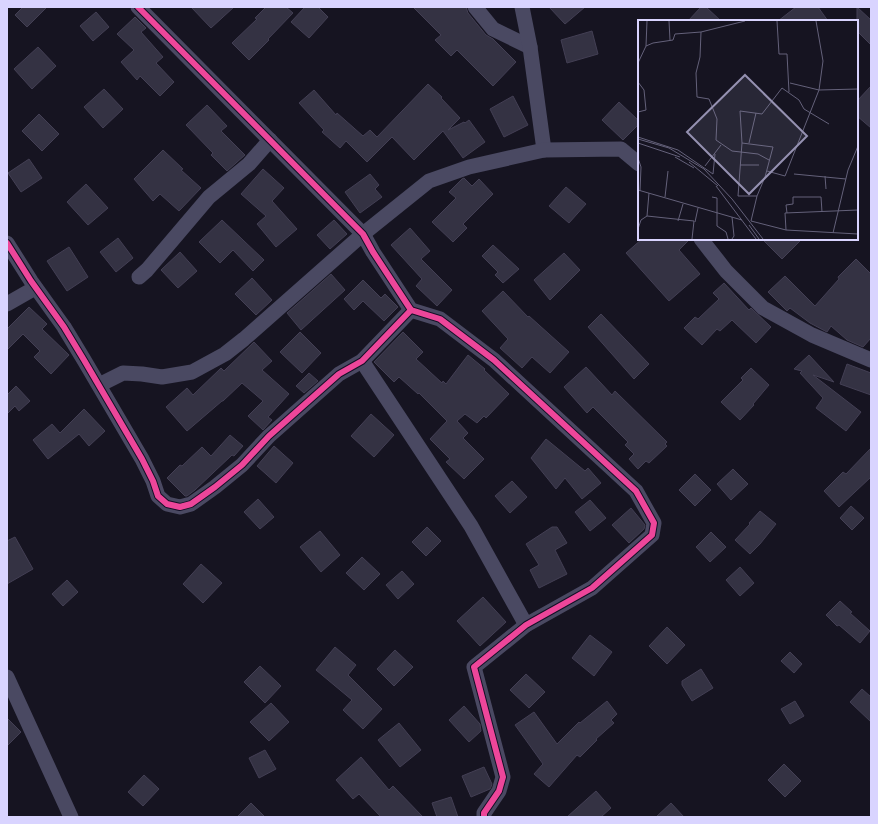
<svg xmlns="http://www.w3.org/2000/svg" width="878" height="824" font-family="'Fira Sans',sans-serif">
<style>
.building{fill:#343243;stroke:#433f54}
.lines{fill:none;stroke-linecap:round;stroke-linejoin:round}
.minor{stroke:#4a4962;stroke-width:15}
.cycleway-casing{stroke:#130f26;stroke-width:8}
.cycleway{stroke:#ed469a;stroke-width:6}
.inset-road{fill:none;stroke:#64617a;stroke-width:1}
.view{fill:#9591b1;fill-opacity:0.15;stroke:#9591b1;stroke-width:2}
.inset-edge{fill:none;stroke:#d9d4ff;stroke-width:2}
</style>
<rect width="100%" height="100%" fill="#161421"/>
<!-- building -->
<g class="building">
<polygon points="23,7 47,7 27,27 15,15"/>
<polygon points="191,7 234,7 211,28"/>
<polygon points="266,7 286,7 293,13 268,39 269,40 249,60 232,43 257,19 255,18"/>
<polygon points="305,7 318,7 328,17 309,38 291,22"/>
<polygon points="413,7 466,7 468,13 486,35 493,39 516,62 493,86 457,50 451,56 435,40 441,35"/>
<polygon points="549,7 585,7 565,24"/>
<polygon points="701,7 706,7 721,21 688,21"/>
<polygon points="796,7 818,7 828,21 778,21"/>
<polygon points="857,7 871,20 871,45 857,31"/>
<polygon points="96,12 109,27 93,41 80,26"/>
<polygon points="135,17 146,28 141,32 163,57 156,63 174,82 160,96 140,76 137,80 121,62 134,50 117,34"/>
<polygon points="592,31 598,54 567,63 561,40"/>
<polygon points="38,47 56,66 32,89 14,69"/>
<polygon points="428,84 442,97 441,98 460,118 448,130 464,122 465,123 469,120 485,142 463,158 443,131 414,160 392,137 367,162 346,141 340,148 322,132 324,130 299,103 314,90 336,115 337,113 363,136 370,130 377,137"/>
<polygon points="871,86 871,128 857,116 857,101"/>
<polygon points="104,89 123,109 103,128 84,107"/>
<polygon points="513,96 528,125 504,137 490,109"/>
<polygon points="619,102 639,121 639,124 623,140 602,120"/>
<polygon points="207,105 227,126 221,131 245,155 227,171 211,155 213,153 186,125"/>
<polygon points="39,114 59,134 42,151 22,131"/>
<polygon points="163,150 183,169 181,170 201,188 179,211 160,194 153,201 134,179"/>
<polygon points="29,159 42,178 21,192 8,173"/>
<polygon points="263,169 284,188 272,201 297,229 276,247 257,224 266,216 241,194"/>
<polygon points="370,174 379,185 375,189 382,197 360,213 345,192"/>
<polygon points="464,178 472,186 479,179 493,194 463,224 467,228 453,242 432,222 456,198 449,192 462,179"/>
<polygon points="86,184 108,208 88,225 67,202"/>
<polygon points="566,187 586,204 569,223 549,206"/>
<polygon points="222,220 264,260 253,271 233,250 220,263 199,242"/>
<polygon points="334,220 347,234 330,249 317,235"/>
<polygon points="410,228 430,251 421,259 452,290 437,306 416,286 422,279 391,245"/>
<polygon points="118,238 133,258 116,272 100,252"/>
<polygon points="642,239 690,239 679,250 700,274 669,301 626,253"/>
<polygon points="762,239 802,239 782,259"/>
<polygon points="493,245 519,269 503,283 495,275 498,272 482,256"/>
<polygon points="69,247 88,277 67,291 47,261"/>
<polygon points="180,252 197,271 178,288 161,270"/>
<polygon points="564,253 580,270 550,300 534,280"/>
<polygon points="856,259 871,274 871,338 863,347 847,340 831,326 827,332 810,323 790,308 787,311 768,292 785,276 815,306 839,279 838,277"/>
<polygon points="331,274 345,290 301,330 287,313"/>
<polygon points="252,278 272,300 256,315 235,294"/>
<polygon points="363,280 381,298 385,294 398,307 384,321 363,301 354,310 344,299"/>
<polygon points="724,283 749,310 751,308 771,327 756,343 732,320 720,331 717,329 702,345 684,328 695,317 698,319 719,299 713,293"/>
<polygon points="503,291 528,317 529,316 569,352 550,373 532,357 522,368 500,348 508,339 482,311"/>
<polygon points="29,307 47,324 42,329 69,355 51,374 34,357 40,351 23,334 7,350 7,329"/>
<polygon points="601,314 649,364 634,379 588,327"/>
<polygon points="300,332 321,353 302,373 280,352"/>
<polygon points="403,332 423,352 416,359 442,383 443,381 446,384 468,355 485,369 484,370 509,394 486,418 484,416 477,423 465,414 457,421 468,433 463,438 484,459 464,479 446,462 450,459 430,439 447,421 419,393 418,394 399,377 394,382 374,362"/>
<polygon points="254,342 272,361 262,370 289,394 268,417 272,420 263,430 248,416 263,401 242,383 223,401 222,401 187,431 166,407 187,388 193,395 221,368 224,371"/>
<polygon points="809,355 834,382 813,375 861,412 846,431 816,408 823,398 800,373 802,371 794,369"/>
<polygon points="847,364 871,373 871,395 840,384"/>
<polygon points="586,367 612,395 615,391 667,442 665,444 667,446 649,463 646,461 638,469 629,459 634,454 625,445 628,442 593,407 587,413 564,387"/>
<polygon points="751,368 769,385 753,404 754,405 740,420 721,402 743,380 741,378"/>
<polygon points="309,373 318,381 304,393 296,386"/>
<polygon points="16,386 30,401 19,411 15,406 7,414 7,395"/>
<polygon points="84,409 105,431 89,446 79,434 48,459 33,440 52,424 60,433"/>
<polygon points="371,414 394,435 374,457 351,436"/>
<polygon points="230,435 243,446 234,456 232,455 195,490 187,496 185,496 167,478 180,465 182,466 202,447 211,456"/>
<polygon points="546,439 585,471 588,468 601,483 582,499 565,478 556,489 531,458"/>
<polygon points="274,446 293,463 276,483 257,466"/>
<polygon points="871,448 871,477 839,507 824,491 843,472 846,474"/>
<polygon points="733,469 748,484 731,500 717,484"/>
<polygon points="695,474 711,490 695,506 679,490"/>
<polygon points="512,481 527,497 510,513 495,496"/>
<polygon points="258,499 274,517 260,529 244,512"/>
<polygon points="590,500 606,518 590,531 575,512"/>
<polygon points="851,506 864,518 852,530 840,518"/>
<polygon points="631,508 645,525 644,529 629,543 612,525"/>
<polygon points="760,511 776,524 760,544 750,554 735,540 750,524 749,523"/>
<polygon points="427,527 441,541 426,556 412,542"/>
<polygon points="552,527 557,527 567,543 555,550 567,574 539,588 530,570 539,565 526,544"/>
<polygon points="320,531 340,555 321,572 300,547"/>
<polygon points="711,532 726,547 710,562 696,547"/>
<polygon points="15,537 33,569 7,584 7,541"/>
<polygon points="362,557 380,574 364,590 346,573"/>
<polygon points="201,564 222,583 203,603 183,584"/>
<polygon points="740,567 754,583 740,596 726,580"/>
<polygon points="402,571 414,584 398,599 386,585"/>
<polygon points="67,580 78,592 63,606 52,594"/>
<polygon points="483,597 506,622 480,646 457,621"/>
<polygon points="840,601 852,612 850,613 870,631 860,643 839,625 837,626 826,615"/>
<polygon points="667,627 685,645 667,664 649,646"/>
<polygon points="590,635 612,652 594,676 572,658"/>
<polygon points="335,647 356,665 348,675 382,709 363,729 343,710 352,700 316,670"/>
<polygon points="395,650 413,667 394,686 377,669"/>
<polygon points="790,652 802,664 794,673 781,661"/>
<polygon points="260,666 281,686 265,703 244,682"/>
<polygon points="701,669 713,688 692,701 682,685 682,681"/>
<polygon points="526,674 545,692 529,708 510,690"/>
<polygon points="862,689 871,697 871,722 850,702"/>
<polygon points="607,701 617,714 611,720 614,723 596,739 597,740 580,757 577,755 549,787 534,774 543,764 515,725 534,712 557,744 579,722 580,723"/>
<polygon points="795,701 804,716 790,724 781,709"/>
<polygon points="271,703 289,722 269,741 250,722"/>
<polygon points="464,706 480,724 481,731 469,742 449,720"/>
<polygon points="7,718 21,732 7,746"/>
<polygon points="399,723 421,750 400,767 378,740"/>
<polygon points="265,750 276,769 259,778 249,758"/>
<polygon points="361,757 389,790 393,786 423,817 381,817 359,794 353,799 336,780"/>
<polygon points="784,764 801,781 785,797 768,780"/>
<polygon points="484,767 492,784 491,787 490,789 471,797 462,776"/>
<polygon points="144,775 159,789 143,806 128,792"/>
<polygon points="596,791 611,808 601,817 567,817"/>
<polygon points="451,797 458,817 437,817 432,803"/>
<polygon points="251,803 265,817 237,817"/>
<polygon points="671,803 684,817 656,817"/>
</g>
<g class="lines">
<!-- minor -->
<g class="minor">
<polyline points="138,7 363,234 373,252 411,310 440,319 494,360 636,491 654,523 652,535 592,588 526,625 474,667 503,777 499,791 484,813 484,817"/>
<polyline points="475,7 493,29 530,47"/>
<polyline points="522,7 530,47 544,150"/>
<polyline points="701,239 726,271 763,308 812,335 871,360"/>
<polyline points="7,243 31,281 64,327 84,360 142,459 153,481 158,496 167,504 180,507 191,504 215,487 242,465 269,436 339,374 362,361 411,310"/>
<polyline points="139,277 147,270 209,197 249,164 270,140"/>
<polyline points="7,304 35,288"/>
<polyline points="362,361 471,526 526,625"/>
<polyline points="99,385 123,373 142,374 162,377 192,372 225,354 244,339 363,234 429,181 469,167 544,150 621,149 639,164"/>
<polyline points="7,677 71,817"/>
</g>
<!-- cycleway casing -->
<g class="cycleway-casing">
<g id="cycleway">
<polyline points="138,7 363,234 373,252 411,310 440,319 494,360 636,491 654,523 652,535 592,588 526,625 474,667 503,777 499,791 484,813 484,817"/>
<polyline points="7,243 31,281 64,327 84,360 142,459 153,481 158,496 167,504 180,507 191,504 215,487 242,465 269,436 339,374 362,361 411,310"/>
</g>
</g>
<!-- cycleway -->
<use href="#cycleway" class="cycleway"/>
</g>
<!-- overview -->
<g transform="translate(638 20)">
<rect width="220" height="220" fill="#161421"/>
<path class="inset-road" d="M 31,1 L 32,20M 139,1 L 141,34 L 149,34 L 151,72M 63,12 L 62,37 L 58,53 L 59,77 L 71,79 L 79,99 L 78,120 L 94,131 L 120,134 L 131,140M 8,26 L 9,1M 0,43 L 8,26 L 15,23 L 35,20 L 37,14 L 63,12 L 107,1M 0,62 L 6,70 L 8,90 L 0,92M 152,63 L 181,70 L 220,69M 0,117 L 40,130 L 75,154 L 77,134M 0,119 L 31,128 L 66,149 L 94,179 L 125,219M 0,123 L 42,137M 104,123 L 135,127 L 127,157 L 119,176 L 100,176 L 104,123 L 102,91 L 124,94 L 144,68 L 161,80 L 166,89 L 191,104M 111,123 L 118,93M 37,137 L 56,148M 0,138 L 3,147 L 2,171M 51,142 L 80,166M 102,145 L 121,145M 67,146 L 83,125M 129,151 L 147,156 L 181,70 L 185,41 L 178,1M 156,154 L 208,159M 187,156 L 188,169M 78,166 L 118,219M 0,170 L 104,200M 27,177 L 30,151M 74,177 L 79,178 L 79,206 L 88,212 L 90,219M 149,193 L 148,185 L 155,184 L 155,177 L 183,177 L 184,192M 9,196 L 56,201 L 54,219M 40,201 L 45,184M 113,201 L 119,176M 113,201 L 148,210 L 220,214M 57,202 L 60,188M 111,205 L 121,219M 0,209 L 3,200 L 9,196 L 11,173M 148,210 L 147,193 L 220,190M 195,213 L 210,150 L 220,126M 94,219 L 96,216 L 94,197"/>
<path class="view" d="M 107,55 L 169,116 L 111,174 L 49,112 Z"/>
<rect width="220" height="220" class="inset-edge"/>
</g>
<!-- border -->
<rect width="878" height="824" fill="none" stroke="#d9d4ff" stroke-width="16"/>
</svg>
